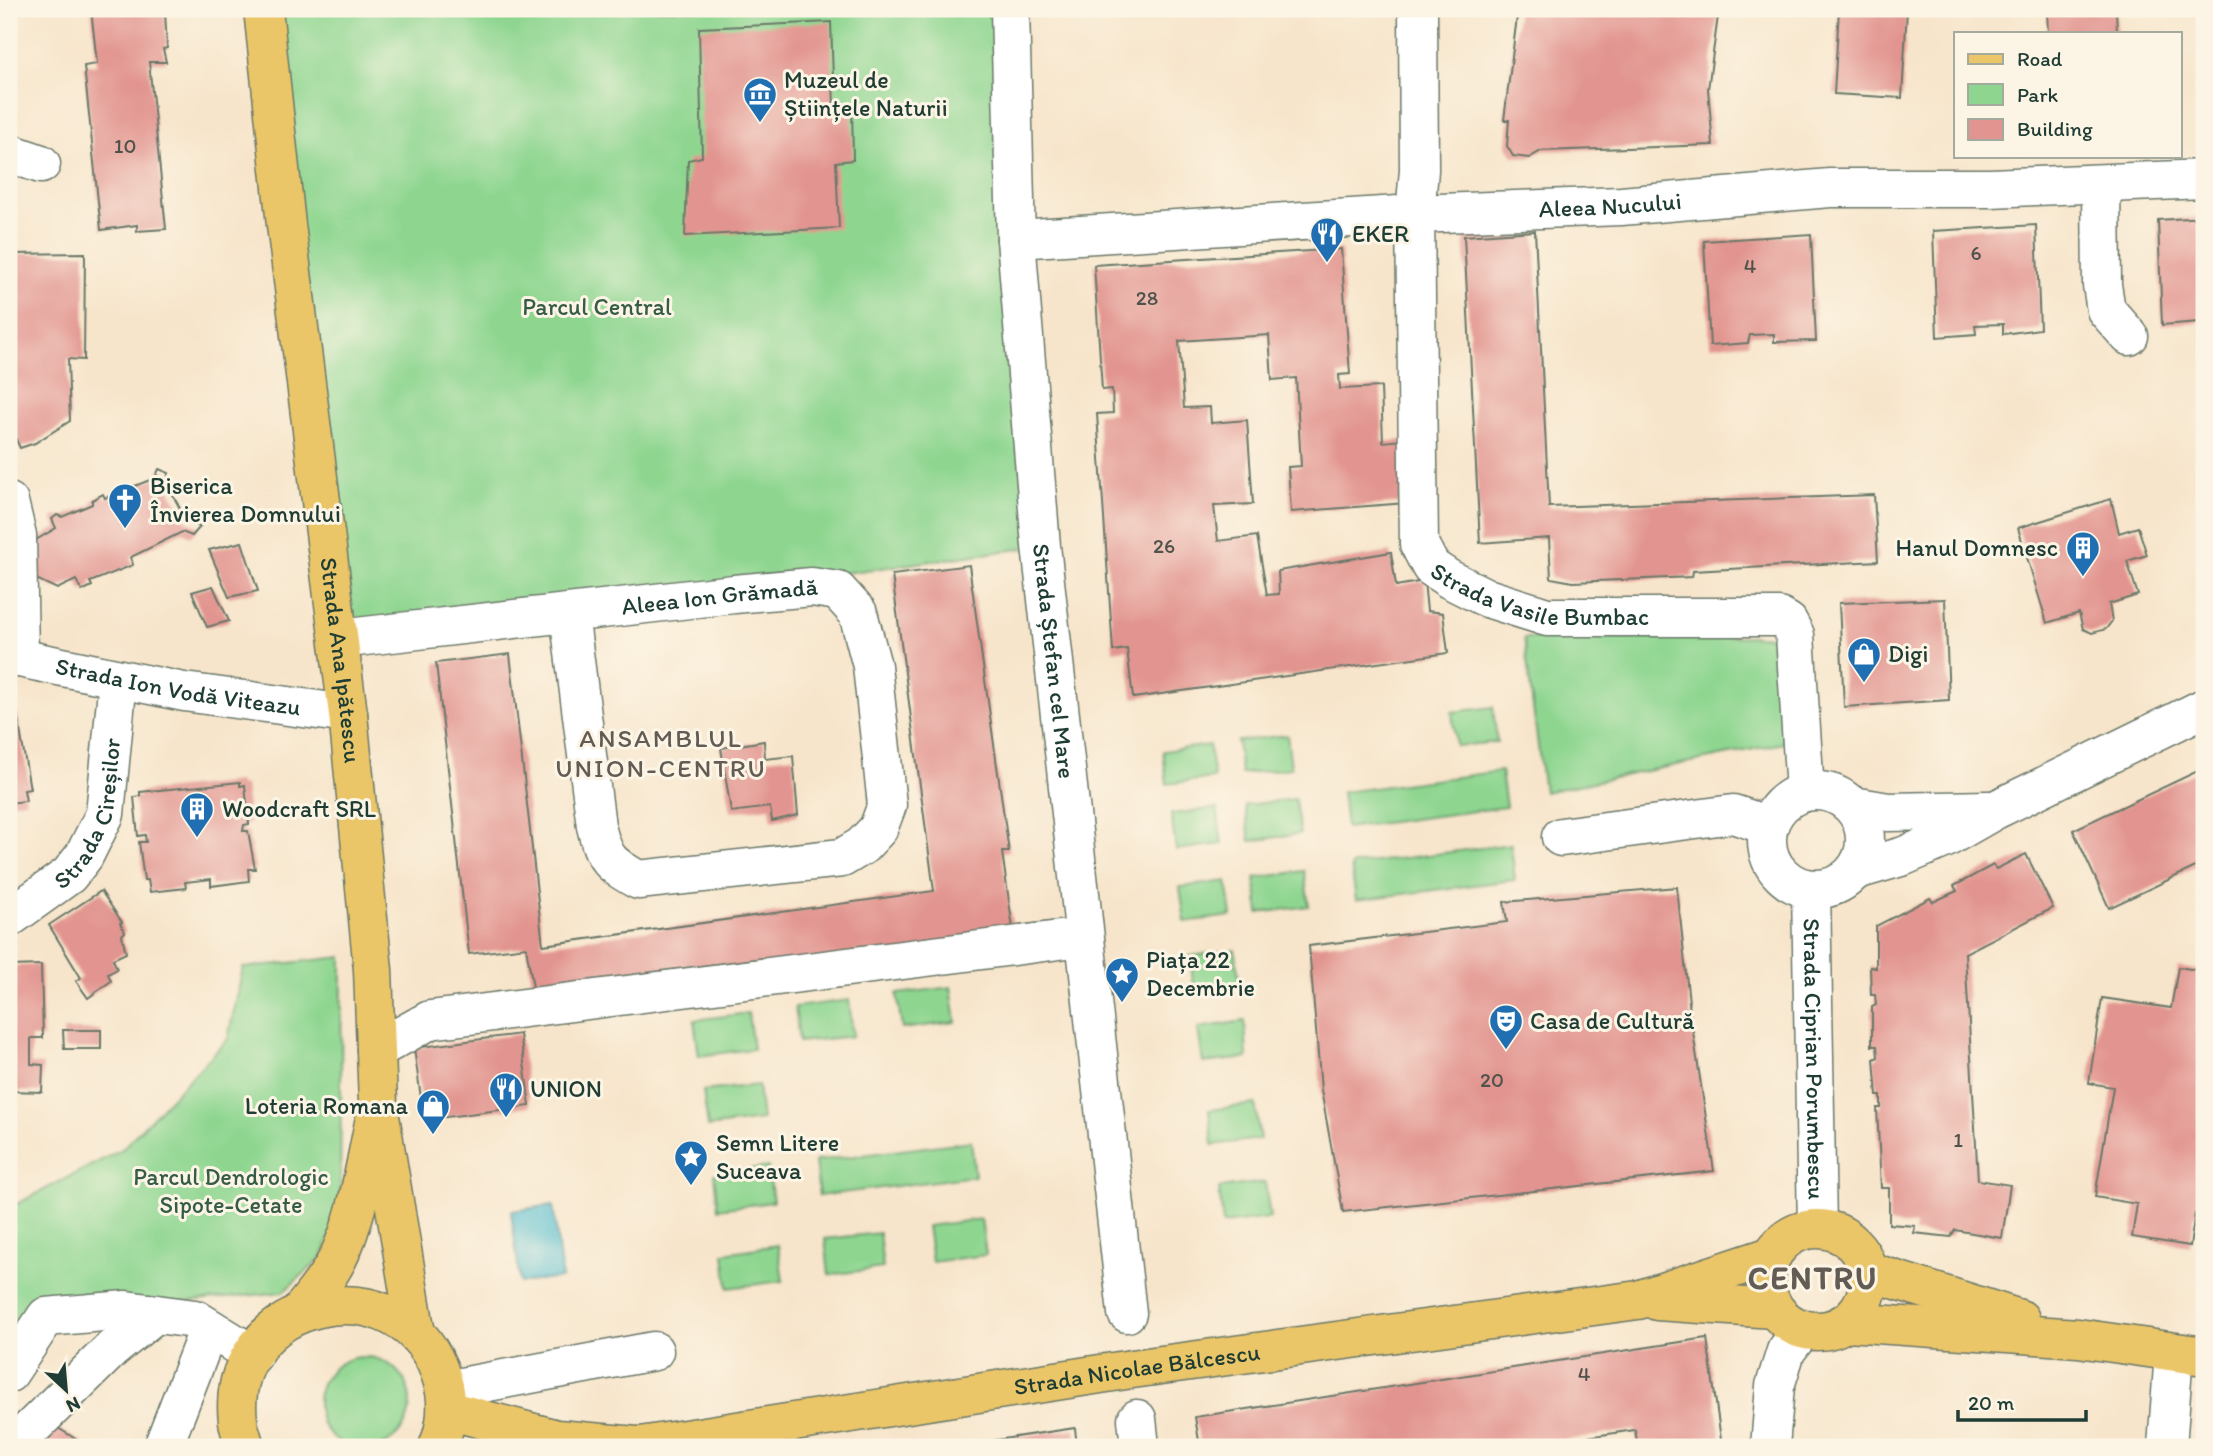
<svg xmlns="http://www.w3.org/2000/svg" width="2213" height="1456" font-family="Itim,sans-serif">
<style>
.green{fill:#8ed690;stroke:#568a62;stroke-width:2}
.water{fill:#52bccf;stroke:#387c82;stroke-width:2}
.building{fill:#e29590}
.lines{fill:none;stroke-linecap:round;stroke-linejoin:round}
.minor-casing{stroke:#6b7869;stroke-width:41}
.major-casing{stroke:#6b7869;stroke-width:41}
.minor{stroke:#fff;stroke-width:38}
.major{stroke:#ebc669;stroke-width:38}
.labels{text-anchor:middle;stroke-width:6;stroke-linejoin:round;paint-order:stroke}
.number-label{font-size:21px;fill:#50534b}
.poi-label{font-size:24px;fill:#1f3d34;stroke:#fcf5e5;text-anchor:start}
.street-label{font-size:24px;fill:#1f3d34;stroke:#fcf5e5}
.park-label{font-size:24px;fill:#355c46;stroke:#fcf5e5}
.neighbourhood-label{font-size:26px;letter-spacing:2px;fill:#635c54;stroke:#fcf5e5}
.district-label{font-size:32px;font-weight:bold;letter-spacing:2px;fill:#635c54;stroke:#fcf5e5}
</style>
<rect width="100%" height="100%" fill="#fcf5e5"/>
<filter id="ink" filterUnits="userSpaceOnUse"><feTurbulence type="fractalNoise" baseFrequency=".0143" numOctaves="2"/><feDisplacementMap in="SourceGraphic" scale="14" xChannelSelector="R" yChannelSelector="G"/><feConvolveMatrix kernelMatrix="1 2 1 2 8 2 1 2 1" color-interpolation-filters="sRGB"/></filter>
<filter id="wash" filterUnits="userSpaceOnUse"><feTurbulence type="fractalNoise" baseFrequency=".00686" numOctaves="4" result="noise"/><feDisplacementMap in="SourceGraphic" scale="28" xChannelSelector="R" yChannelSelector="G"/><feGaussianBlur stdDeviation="1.57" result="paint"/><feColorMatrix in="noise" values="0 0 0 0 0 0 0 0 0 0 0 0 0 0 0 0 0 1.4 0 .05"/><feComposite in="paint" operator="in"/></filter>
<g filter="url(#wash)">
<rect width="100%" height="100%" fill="#f7e5cb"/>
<!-- green -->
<g class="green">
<polygon points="264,9 1018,9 1041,546 496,621 339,639"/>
<polygon points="1776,636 1784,743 1544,792 1524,638"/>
<polygon points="1493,707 1497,742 1456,746 1452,712"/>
<polygon points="1287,735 1291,768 1241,774 1237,741"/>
<polygon points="1209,745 1214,778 1167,784 1163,751"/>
<polygon points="1501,771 1506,807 1346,828 1342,792"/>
<polygon points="1295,799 1300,834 1250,841 1245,805"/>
<polygon points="1217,808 1222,844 1176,850 1171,814"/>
<polygon points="1511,844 1515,880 1356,900 1351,865"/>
<polygon points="1304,871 1309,906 1259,913 1255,878"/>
<polygon points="1227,881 1232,916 1185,922 1180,887"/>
<polygon points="1235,950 1240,985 1194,991 1190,956"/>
<polygon points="342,957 340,1206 322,1258 283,1292 9,1321 9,1208 121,1150 228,1039 243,968"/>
<polygon points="951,987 956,1022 902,1029 897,994"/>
<polygon points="849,1000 853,1036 799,1042 795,1007"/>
<polygon points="748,1013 753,1049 699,1056 694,1020"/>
<polygon points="1245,1021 1247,1058 1203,1063 1198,1028"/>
<polygon points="758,1085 762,1120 708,1127 703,1091"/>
<polygon points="1255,1104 1260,1139 1213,1145 1209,1110"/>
<polygon points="971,1141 975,1176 819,1196 815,1161"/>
<polygon points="768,1167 773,1202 718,1209 714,1174"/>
<polygon points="1265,1182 1270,1218 1223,1224 1219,1188"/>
<polygon points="981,1219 986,1255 932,1262 927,1226"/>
<polygon points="879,1233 883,1268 829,1275 825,1239"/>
<polygon points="778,1245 783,1281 728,1288 724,1253"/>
<circle cx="364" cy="1403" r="46"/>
</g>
<!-- water -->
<polygon class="water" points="553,1205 562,1278 520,1283 511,1211"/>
<g id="blocks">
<!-- building -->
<g class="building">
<polygon points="91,9 160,9 161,12 165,12 167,48 163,49 166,62 149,62 166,229 137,231 137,225 101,230 84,66 97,64"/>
<polygon points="1518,9 1719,9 1708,89 1713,145 1541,151 1529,158 1513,156 1507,146 1509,120 1504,120"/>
<polygon points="1839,9 1907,9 1902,98 1834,94"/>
<polygon points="2047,9 2116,9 2117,33 2048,33"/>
<polygon points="831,22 834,107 852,105 853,160 836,162 839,228 685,236 688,160 702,157 699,28"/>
<polygon points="2204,217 2204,313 2200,313 2199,322 2162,325 2158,220"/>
<polygon points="2036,225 2040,329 2003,334 2003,324 1975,325 1976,334 1937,337 1933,231"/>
<polygon points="1535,231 1549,507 1874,495 1878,561 1693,571 1692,577 1573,582 1551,578 1549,538 1480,543 1464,236"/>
<polygon points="1811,234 1816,341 1774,342 1774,334 1750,335 1748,343 1710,346 1704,241"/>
<polygon points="1341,249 1350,374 1339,375 1340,389 1381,387 1383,442 1402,440 1406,503 1291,512 1288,467 1301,466 1296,378 1272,380 1269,335 1179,341 1184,408 1210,407 1211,423 1247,420 1253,504 1214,506 1218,541 1257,536 1267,595 1279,594 1278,571 1391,552 1396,586 1424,581 1427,611 1443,613 1448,653 1133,698 1127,649 1113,651 1097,414 1113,413 1112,389 1102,390 1094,265"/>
<polygon points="85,253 84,360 68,359 70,421 35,443 20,448 9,425 9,254"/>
<polygon points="159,469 169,473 166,482 186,520 200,527 192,536 182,532 131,557 133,565 90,582 92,586 82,591 76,580 57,589 34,578 36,540 56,528 52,519 57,515 62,517 92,504 92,500 103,494 105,498 155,478"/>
<polygon points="2111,499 2119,533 2138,527 2147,555 2127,561 2138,595 2109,604 2112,621 2106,629 2092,633 2083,629 2079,613 2047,623 2018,528"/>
<polygon points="242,542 258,591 229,597 209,550"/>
<polygon points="969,565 1009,852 1002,852 1017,958 539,1022 526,947 469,954 436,663 510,654 543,945 934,891 892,575"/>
<polygon points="213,586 229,621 207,627 192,592"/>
<polygon points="1945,599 1949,700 1844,707 1839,603"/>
<polygon points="9,698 12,707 16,706 30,789 24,790 26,801 9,803"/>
<polygon points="764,741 765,759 793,756 798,815 772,821 770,807 731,812 721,748"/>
<polygon points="2204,768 2204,863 2109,908 2073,830"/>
<polygon points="240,782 240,786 245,785 249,824 244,825 243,831 248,831 255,869 248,869 249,881 211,886 211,879 185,882 186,888 150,892 148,880 144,880 139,842 146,842 145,835 138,836 134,797 140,796 140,792"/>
<polygon points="2026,854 2053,908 1965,953 1978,1180 2010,1185 2002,1238 1955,1230 1951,1237 1914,1233 1915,1226 1889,1224 1889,1188 1881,1188 1877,1108 1881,1108 1881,1096 1877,1096 1874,1059 1878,1057 1877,1046 1872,1046 1872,1007 1876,1005 1875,995 1871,995 1870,967 1876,968 1876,926 1930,898 1933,902 1957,891 1954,886 1993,865 1996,869"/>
<polygon points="1677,887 1690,1012 1714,1171 1343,1212 1321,1090 1309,946 1507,922 1504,902"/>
<polygon points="101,891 122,922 120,923 125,932 122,935 126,953 113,959 117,969 108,974 111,981 88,998 76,981 81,978 49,925"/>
<polygon points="41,965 43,1038 31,1038 31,1064 43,1065 42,1092 9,1091 9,966"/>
<polygon points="2178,967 2204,971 2204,1216 2195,1214 2190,1246 2132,1237 2137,1204 2095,1197 2113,1087 2089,1083 2102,998 2171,1008"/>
<polygon points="63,1030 101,1030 101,1049 64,1049"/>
<polygon points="520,1034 530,1106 424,1120 414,1048"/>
<polygon points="1707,1338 1722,1447 1638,1447 1635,1430 1520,1447 1200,1447 1195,1417"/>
<polygon points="53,1425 89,1447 39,1447"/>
<polygon points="1075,1428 1077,1447 957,1447 956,1446"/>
</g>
</g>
</g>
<g filter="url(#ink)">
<use href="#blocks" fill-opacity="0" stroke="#6b7869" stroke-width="2"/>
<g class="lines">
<!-- minor casing -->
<g class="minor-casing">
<g id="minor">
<path id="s1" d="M 1010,9 L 1016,239 L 1041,546 L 1127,1313"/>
<path id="s2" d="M 1418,9 L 1419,170 L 1415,214 L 1419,544 L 1431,567 L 1449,579 L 1487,598 L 1547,617 L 1779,617 L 1788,622 L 1795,635 L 1805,792"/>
<polyline points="9,153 41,164"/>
<polyline points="2101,184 2102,285 2106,310 2129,336"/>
<path id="s3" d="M 1016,239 L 1415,214 L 1621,206 L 1830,188 L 1990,188 L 2204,179"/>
<polyline points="9,502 17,535 19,658"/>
<path id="s4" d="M 339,639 L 734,594 L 812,587 L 838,591 L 858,613 L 872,666 L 887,805 L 878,829 L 862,846 L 842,858 L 638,880 C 608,863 604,859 596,826 L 569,613"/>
<path id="s5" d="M 9,656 L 184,692 L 348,714"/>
<circle cx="1816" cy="840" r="49"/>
<polyline points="1853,806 1888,812 1989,810"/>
<polyline points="1561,837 1733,814 1769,826"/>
<polyline points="1856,870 1904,856 1946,838 1995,810 2204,708"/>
<path id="s6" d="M 1811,889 L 1817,1228"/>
<path id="s7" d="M 9,918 L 69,875 L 84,856 L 105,814 L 118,679"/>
<polyline points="376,1050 430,1020 1083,937"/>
<polyline points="9,1373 46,1317 126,1310 195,1319 253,1355"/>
<polyline points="445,1390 654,1351"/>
<polyline points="1137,1419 1140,1447"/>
<polyline points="12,1447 112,1349 155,1314"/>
<polyline points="163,1447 209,1328"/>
<polyline points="1770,1447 1775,1386 1786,1351 1803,1329"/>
<polyline points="2167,1447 2174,1353"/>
</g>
</g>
<!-- major casing -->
<g class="major-casing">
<g id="major">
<path id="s8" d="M 263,9 L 286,225 L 348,714 L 373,970 L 378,1104 L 416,1334"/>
<circle cx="1817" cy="1280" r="51"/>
<polyline points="1868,1271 2020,1319"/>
<polyline points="1657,1301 1774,1309"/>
<path d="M 299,1313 C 313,1296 327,1279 337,1260 C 358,1218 364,1169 374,1123"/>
<polyline points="1847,1322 2078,1338 2204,1356"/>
<polyline points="447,1410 557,1439 637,1446"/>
<path d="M 245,1447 C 243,1439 239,1430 238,1421 C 223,1297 405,1257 442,1379 C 449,1401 447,1426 438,1447"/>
<path id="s9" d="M 634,1447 L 1132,1369 L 1638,1300 L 1771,1256"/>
</g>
</g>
<!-- minor -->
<use href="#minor" class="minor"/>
<!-- major -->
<use href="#major" class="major"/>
</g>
</g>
<!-- icons -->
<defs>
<g id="museum-pin" transform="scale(1.75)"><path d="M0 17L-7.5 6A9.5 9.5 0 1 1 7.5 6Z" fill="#1f6fb2" stroke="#fcf5e5"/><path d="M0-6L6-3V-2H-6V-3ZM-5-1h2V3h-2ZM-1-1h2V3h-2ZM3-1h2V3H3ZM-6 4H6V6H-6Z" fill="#fff"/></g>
<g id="restaurant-pin" transform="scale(1.75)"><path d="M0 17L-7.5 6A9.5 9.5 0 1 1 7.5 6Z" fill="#1f6fb2" stroke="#fcf5e5"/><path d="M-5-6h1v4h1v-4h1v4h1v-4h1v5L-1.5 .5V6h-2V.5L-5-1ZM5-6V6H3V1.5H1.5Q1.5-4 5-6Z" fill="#fff"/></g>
<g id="church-pin" transform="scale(1.75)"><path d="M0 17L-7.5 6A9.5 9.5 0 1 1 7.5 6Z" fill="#1f6fb2" stroke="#fcf5e5"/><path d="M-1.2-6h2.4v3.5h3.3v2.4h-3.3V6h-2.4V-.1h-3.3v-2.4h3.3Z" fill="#fff"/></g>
<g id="building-pin" transform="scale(1.75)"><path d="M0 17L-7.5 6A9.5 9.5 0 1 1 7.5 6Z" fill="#1f6fb2" stroke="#fcf5e5"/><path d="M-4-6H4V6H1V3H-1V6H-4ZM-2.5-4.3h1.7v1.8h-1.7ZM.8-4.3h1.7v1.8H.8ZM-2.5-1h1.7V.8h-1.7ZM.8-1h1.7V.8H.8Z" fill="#fff"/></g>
<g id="shop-pin" transform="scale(1.75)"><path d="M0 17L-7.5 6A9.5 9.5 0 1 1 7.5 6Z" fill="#1f6fb2" stroke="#fcf5e5"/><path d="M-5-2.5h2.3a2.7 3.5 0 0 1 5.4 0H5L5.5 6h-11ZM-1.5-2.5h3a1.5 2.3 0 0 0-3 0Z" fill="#fff"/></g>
<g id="sight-pin" transform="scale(1.75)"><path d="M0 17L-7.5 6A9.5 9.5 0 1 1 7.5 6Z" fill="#1f6fb2" stroke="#fcf5e5"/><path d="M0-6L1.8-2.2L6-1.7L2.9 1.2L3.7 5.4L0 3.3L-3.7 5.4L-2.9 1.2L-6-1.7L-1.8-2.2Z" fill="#fff"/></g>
<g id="theatre-pin" transform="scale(1.75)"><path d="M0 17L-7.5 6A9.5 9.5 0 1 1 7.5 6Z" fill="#1f6fb2" stroke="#fcf5e5"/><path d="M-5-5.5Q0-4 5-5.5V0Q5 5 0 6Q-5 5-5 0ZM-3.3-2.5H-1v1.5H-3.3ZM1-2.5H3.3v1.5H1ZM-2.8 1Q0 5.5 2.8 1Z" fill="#fff"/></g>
</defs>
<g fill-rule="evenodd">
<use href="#museum-pin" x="760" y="94"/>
<use href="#restaurant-pin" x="1327" y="234"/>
<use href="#church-pin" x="125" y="500"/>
<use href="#building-pin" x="2083" y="548"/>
<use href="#shop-pin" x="1864" y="654"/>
<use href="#building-pin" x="197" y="809"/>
<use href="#sight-pin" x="1122" y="974"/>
<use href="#theatre-pin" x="1506" y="1021"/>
<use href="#restaurant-pin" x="506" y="1089"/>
<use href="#shop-pin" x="433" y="1106"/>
<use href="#sight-pin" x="691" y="1157"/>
</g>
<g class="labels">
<!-- number labels -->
<g class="number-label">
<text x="125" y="153">10</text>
<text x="1976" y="260">6</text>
<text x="1750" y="273">4</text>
<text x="1147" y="305">28</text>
<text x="1164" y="553">26</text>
<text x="1492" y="1087">20</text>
<text x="1958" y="1147">1</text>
<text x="1584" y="1381">4</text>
</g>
<!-- poi labels -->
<g class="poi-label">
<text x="784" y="88">Muzeul de<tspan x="784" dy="28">Științele Naturii</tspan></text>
<text x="1352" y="242">EKER</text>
<text x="150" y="494">Biserica<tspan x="150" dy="28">Învierea Domnului</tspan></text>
<text x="2058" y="556" text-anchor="end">Hanul Domnesc</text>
<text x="1888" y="662">Digi</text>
<text x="222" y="817">Woodcraft SRL</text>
<text x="1146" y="968">Piața 22<tspan x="1146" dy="28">Decembrie</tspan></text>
<text x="1530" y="1029">Casa de Cultură</text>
<text x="530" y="1097">UNION</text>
<text x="408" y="1114" text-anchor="end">Loteria Romana</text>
<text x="716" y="1151">Semn Litere<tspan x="716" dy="28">Suceava</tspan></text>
</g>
<!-- street labels -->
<g class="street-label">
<text dy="8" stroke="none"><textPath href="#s3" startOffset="595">Aleea Nucului</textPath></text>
<text dy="8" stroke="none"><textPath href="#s2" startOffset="677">Strada Vasile Bumbac</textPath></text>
<text dy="8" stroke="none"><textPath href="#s4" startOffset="383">Aleea Ion Grămadă</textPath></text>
<text dy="8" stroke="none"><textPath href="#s8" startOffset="656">Strada Ana Ipătescu</textPath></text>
<text dy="8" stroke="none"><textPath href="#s1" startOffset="654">Strada Ștefan cel Mare</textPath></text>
<text dy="8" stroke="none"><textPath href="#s5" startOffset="172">Strada Ion Vodă Viteazu</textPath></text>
<text dy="8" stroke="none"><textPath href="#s7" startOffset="140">Strada Cireșilor</textPath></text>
<text dy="8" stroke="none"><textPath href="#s6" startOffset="170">Strada Ciprian Porumbescu</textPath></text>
<text dy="8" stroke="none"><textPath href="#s9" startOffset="509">Strada Nicolae Bălcescu</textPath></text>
</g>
<!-- park labels -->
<g class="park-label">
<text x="597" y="315">Parcul Central</text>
<text x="231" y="1185">Parcul Dendrologic<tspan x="231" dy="28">Sipote-Cetate</tspan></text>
</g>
<!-- neighbourhood labels -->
<g class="neighbourhood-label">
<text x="661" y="747">ANSAMBLUL<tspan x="661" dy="30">UNION-CENTRU</tspan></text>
</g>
<!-- district labels -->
<g class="district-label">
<text x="1813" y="1289">CENTRU</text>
</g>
</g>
<!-- margin -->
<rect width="2213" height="1456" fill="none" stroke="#fcf5e5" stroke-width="35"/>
<!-- legend -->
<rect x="1954" y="32" width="228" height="126" fill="#fcf5e5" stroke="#a4ab9e" stroke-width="2"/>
<rect x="1968" y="54" width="35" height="10" fill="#ebc669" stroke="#a4ab9e" stroke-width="2"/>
<text x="2017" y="66" font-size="21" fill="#1f3d34">Road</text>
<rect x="1968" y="84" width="35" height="21" fill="#8ed690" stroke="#a4ab9e" stroke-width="2"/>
<text x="2017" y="102" font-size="21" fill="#1f3d34">Park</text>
<rect x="1968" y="119" width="35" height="21" fill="#e29590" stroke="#a4ab9e" stroke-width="2"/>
<text x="2017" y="136" font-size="21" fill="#1f3d34">Building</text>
<!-- north arrow -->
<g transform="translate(66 1390) rotate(154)" stroke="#fcf5e5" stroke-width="5" paint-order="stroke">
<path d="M0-5L12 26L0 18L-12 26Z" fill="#1f3d34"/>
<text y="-10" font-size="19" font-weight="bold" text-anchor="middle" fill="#1f3d34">N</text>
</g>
<!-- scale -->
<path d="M1958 1410v10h128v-10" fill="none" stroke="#1f3d34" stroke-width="3.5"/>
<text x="1968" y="1410" font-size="21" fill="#1f3d34" stroke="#fcf5e5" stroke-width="5" paint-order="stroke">20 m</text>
</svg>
